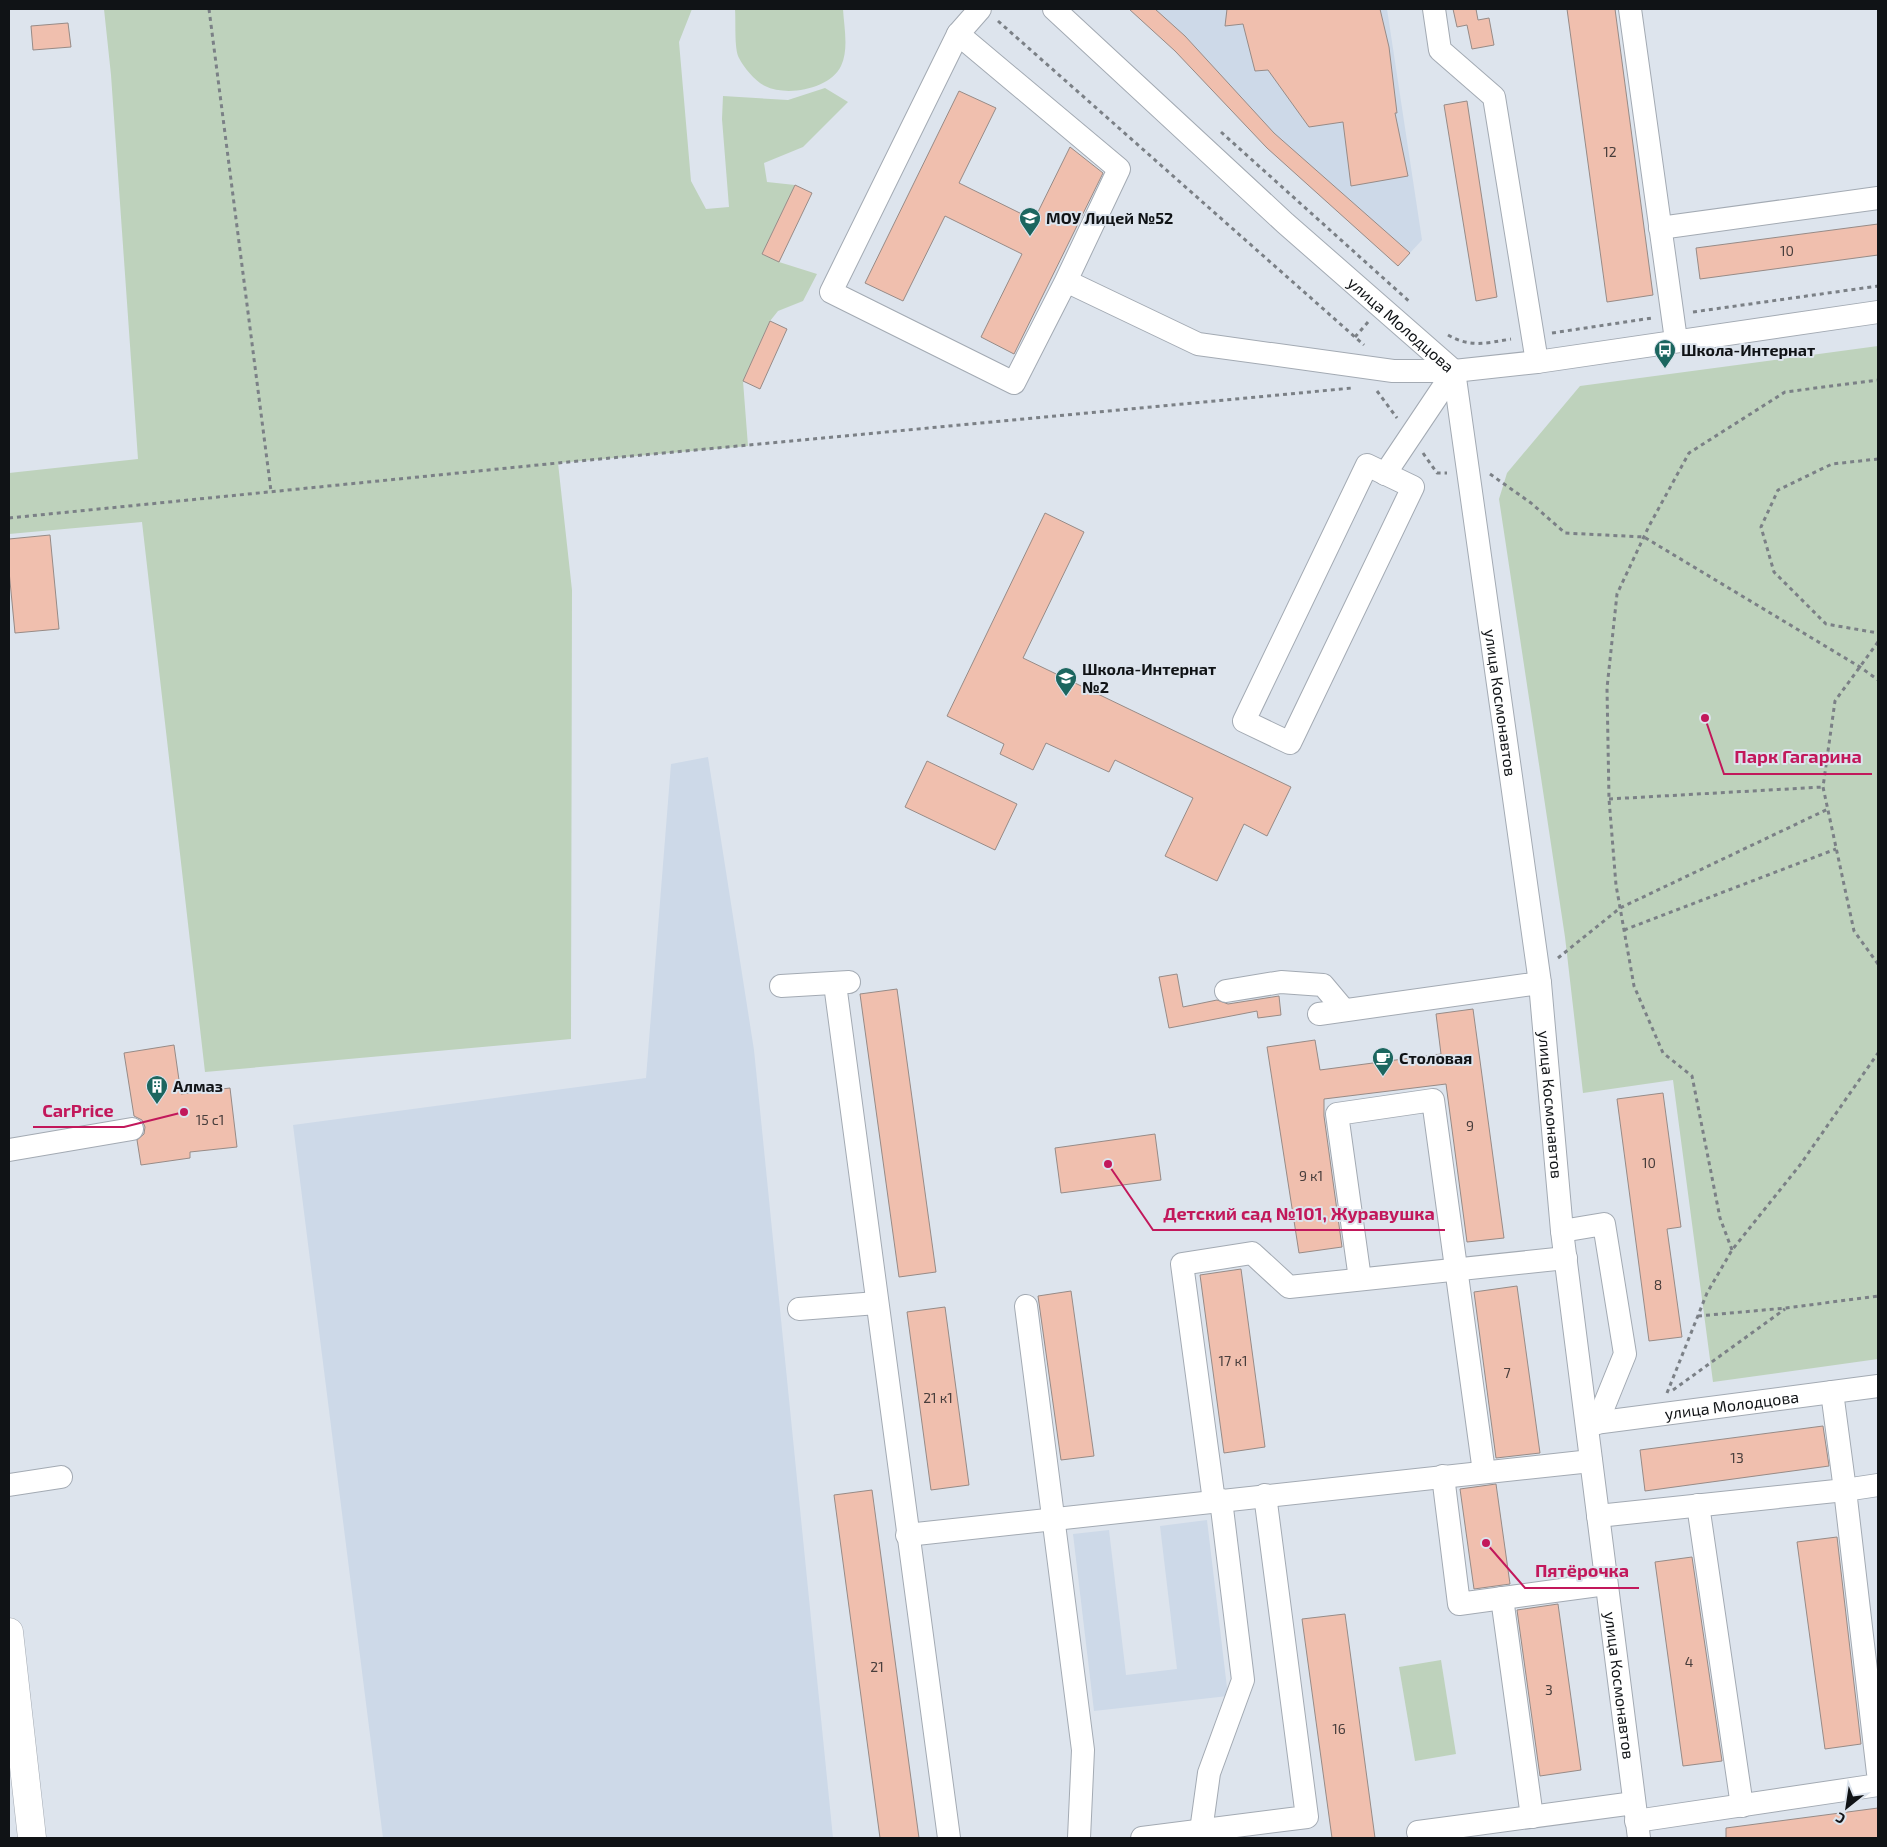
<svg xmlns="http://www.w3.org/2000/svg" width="1887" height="1847" font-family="'Exo 2',sans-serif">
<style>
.built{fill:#cdd9e8}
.green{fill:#bed2bc}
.building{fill:#f0bfae;stroke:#978b87}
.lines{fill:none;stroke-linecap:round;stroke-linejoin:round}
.minor-casing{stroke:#a3aab3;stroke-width:24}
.major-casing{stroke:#a3aab3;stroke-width:29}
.path{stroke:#7b8086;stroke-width:3;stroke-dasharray:4 4;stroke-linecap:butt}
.minor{stroke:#fff;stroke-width:22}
.major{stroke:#fff;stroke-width:28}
.labels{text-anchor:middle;stroke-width:4;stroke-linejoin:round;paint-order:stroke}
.number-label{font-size:14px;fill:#483e3c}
.poi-label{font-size:16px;font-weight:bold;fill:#101316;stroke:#dde4ed;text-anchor:start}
.street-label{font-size:16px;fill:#101316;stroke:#dde4ed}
.leader{fill:none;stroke:#c2185b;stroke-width:2}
.callout-dot{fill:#c2185b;stroke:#dde4ed;stroke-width:2}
.callout-label{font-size:18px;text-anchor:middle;font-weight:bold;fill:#c2185b;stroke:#dde4ed;stroke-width:4;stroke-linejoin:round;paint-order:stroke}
</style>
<rect width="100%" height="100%" fill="#dde4ed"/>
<!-- built -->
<g class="built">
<polygon points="1129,9 1387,9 1422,240 1398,266 1267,148 1175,51"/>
<polygon points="708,757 754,1050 833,1838 383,1838 293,1125 646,1078 671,764"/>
<polygon points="1207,1520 1228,1696 1094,1711 1073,1534 1109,1530 1126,1675 1177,1669 1160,1526"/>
</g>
<!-- green -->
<g class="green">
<polygon points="104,9 692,9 679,42 691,181 706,209 729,207 722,119 723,96 788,100 825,88 848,102 803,147 764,163 767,182 795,185 762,254 779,262 817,274 803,301 778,311 770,321 743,381 748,446 558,463 572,590 571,1039 205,1072 142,522 9,534 9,473 138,459 111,75"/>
<path d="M 735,9 L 843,9 C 844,27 849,49 841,66 C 830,89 787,97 765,86 C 755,81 744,68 739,58 C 734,49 736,21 735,9 Z"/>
<polygon points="1878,346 1878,1359 1713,1382 1673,1080 1583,1093 1565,937 1499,499 1507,473 1580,386"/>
<polygon points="1441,1660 1456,1754 1415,1761 1399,1667"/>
</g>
<!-- building -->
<g class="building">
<polygon points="1129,9 1155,9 1185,36 1274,133 1410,253 1398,266 1267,148 1175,51"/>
<polygon points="1227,9 1380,9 1389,47 1397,113 1395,113 1408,176 1351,186 1343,122 1309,127 1268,70 1255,71 1243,24 1225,26"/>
<polygon points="1453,9 1476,9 1478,20 1489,18 1494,45 1472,49 1467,25 1457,27"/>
<polygon points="1567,9 1615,9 1653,295 1607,302"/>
<polygon points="68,23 71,47 33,50 31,26"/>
<polygon points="959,91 996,108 959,183 1034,220 1070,147 1103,173 1014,354 981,337 1022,254 945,216 903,301 865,283"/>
<polygon points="1467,101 1497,297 1476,301 1444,105"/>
<polygon points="795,185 812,193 779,262 762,254"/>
<polygon points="1878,224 1878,255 1700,279 1696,248"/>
<polygon points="770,321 787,329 760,389 743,381"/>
<polygon points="1045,513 1084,532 1023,658 1291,787 1267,836 1244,824 1217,881 1165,856 1193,798 1115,760 1109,772 1046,743 1033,770 1000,754 1004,744 947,716"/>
<polygon points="50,535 59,629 15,633 9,571 9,539"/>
<polygon points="927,761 1017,804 995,850 905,807"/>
<polygon points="1177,974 1183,1007 1217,1000 1228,1004 1279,996 1281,1015 1258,1018 1257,1011 1169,1028 1159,977"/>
<polygon points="897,989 936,1272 899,1277 860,994"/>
<polygon points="1473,1009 1504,1238 1467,1242 1446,1084 1324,1099 1324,1116 1342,1247 1299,1253 1267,1047 1315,1040 1320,1070 1441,1054 1436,1014"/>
<polygon points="174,1045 181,1094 230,1088 237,1147 190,1152 190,1158 141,1165 137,1140 144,1134 145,1127 142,1120 134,1116 124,1053"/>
<polygon points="1663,1093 1681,1227 1667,1229 1682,1337 1649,1341 1617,1099"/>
<polygon points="1155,1134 1161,1180 1061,1193 1055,1148"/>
<polygon points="1241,1269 1265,1447 1224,1453 1200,1275"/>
<polygon points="1517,1286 1540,1453 1496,1458 1474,1292"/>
<polygon points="1071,1291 1094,1456 1061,1460 1038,1296"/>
<polygon points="945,1307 969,1485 931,1490 907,1312"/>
<polygon points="1823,1426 1829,1466 1645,1491 1640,1450"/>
<polygon points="1496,1484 1510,1584 1474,1589 1460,1489"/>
<polygon points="872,1490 919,1838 880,1838 834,1495"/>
<polygon points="1837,1537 1861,1744 1825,1749 1797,1542"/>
<polygon points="1692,1557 1722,1761 1683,1766 1655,1562"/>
<polygon points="1558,1604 1581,1770 1540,1776 1517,1610"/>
<polygon points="1345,1614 1375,1838 1332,1838 1302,1619"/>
<polygon points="1878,1808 1878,1838 1726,1838 1726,1828"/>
</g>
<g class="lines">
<!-- minor casing -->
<g class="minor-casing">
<g id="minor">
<path id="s1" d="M 1054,9 L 1285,223 L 1454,371"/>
<polyline points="1434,9 1440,50 1494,97 1537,362"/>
<polyline points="1630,9 1676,340"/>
<polyline points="958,34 980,9"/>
<polyline points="1660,228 1878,198"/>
<polyline points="1066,281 1014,383 831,292 958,34 1119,169 1066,281 1198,344 1393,371 1454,371 1537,362 1878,312"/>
<path id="s2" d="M 1454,371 L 1540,983 L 1562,1231 L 1639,1838"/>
<polygon points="1367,465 1413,487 1290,743 1244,721"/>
<polyline points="1385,474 1454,371"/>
<polyline points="835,984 949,1838"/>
<polyline points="781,986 849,982"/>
<polyline points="1226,991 1281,982 1323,985 1344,1010"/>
<polyline points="1319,1014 1540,983"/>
<polyline points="9,1150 132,1129"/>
<polyline points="1562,1231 1604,1224 1625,1354 1597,1423"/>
<polyline points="1360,1279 1337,1114 1433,1100 1484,1472"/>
<polyline points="1026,1306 1083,1750 1079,1838"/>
<polyline points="799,1309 877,1303"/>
<path id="s3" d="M 1587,1424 L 1878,1386"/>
<polyline points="1443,1476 1459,1604 1606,1584"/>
<polyline points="9,1485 61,1477"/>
<polyline points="1878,1485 1845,1490 1878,1773"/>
<polyline points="1214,1501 1182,1264 1252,1253 1289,1287 1566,1258"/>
<polyline points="1698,1505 1742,1806"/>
<polyline points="1598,1516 1845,1490 1832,1392"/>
<polyline points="907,1535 1591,1461"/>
<polyline points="1502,1598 1532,1817"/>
<polyline points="1636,1821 1878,1785"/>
<polyline points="1201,1831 1209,1773 1243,1680 1221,1500"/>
<polyline points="1418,1832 1634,1803"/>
<polyline points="1142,1838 1307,1817 1265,1495"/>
</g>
</g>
<!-- major casing -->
<g class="major-casing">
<polyline id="major" points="9,1632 32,1838"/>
</g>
<!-- path -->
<g class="path">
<polyline points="209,9 271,491"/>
<polyline points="998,21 1364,345"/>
<polyline points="1221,132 1411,303"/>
<polyline points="1693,312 1878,286"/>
<polyline points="1552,333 1652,318"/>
<path d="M 1448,335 C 1470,348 1487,343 1511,339"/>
<polyline points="1355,337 1368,322"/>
<polyline points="1377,391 1397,418"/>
<polyline points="1423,453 1437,473 1447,473"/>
<polyline points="1878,459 1832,464 1778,490 1761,527 1774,572 1826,624 1878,633"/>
<polyline points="1490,474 1531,503 1565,533 1644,537 1860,667 1878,680"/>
<polyline points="9,518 558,463 1352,388"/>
<polyline points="1878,642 1835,701 1823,787 1854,931 1878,964"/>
<polyline points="1609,799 1823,787"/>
<polyline points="1624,930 1836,849"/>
<polyline points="1558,958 1620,908 1828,809"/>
<polyline points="1732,1250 1720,1218 1692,1076 1663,1053 1634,986 1616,885 1609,799 1607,688 1617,594 1649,526 1689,453 1785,392 1878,380"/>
<polyline points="1698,1316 1786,1308 1878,1296"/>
<polyline points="1673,1390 1785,1309"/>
<polyline points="1667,1393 1707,1293 1732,1250 1800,1165 1878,1053"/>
</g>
<!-- minor -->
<use href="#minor" class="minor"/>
<!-- major -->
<use href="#major" class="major"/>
</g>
<!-- icons -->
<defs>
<g id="school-pin" transform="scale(1.125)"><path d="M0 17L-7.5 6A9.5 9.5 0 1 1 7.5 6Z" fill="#1c665f" stroke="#dde4ed"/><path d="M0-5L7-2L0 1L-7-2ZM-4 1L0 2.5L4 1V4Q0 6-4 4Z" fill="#fff"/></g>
<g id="bus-pin" transform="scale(1.125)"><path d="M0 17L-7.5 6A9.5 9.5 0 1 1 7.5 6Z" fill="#1c665f" stroke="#dde4ed"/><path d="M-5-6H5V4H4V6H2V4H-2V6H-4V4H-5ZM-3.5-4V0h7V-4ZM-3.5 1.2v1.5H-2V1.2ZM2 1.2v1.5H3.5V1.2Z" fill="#fff"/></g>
<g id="cafe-pin" transform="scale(1.125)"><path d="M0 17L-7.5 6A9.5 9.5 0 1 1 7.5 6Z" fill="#1c665f" stroke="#dde4ed"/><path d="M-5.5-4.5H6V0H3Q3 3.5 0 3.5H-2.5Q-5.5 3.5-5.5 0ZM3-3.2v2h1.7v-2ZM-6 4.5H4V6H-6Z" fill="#fff"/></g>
<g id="building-pin" transform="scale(1.125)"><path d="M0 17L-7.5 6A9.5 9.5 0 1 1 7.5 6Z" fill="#1c665f" stroke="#dde4ed"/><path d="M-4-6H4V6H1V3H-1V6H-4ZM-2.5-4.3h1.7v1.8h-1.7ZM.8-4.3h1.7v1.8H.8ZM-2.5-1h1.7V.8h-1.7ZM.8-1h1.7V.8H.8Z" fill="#fff"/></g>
</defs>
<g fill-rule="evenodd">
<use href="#school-pin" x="1030" y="218"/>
<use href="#bus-pin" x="1665" y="350"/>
<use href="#school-pin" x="1066" y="678"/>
<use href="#cafe-pin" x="1383" y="1058"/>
<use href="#building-pin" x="157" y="1086"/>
</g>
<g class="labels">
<!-- number labels -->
<g class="number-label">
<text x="1610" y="157">12</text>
<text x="1787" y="256">10</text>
<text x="210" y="1125">15 с1</text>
<text x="1470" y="1131">9</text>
<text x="1649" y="1168">10</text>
<text x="1311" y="1181">9 к1</text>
<text x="1658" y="1290">8</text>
<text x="1233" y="1366">17 к1</text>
<text x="1507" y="1378">7</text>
<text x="938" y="1403">21 к1</text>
<text x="1737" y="1463">13</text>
<text x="1689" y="1667">4</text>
<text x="877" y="1672">21</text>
<text x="1549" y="1695">3</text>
<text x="1339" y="1734">16</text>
</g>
<!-- poi labels -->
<g class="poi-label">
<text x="1046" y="224">МОУ Лицей №52</text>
<text x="1681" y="356">Школа-Интернат</text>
<text x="1082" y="675">Школа-Интернат<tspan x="1082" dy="18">№2</tspan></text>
<text x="1399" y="1064">Столовая</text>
<text x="173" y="1092">Алмаз</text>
</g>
<!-- street labels -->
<g class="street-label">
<text dy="6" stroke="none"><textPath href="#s1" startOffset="469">улица Молодцова</textPath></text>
<text dy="6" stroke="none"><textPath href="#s2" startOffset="335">улица Космонавтов</textPath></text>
<text dy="6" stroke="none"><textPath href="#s2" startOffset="740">улица Космонавтов</textPath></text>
<text dy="6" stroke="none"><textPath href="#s3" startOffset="146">улица Молодцова</textPath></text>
<text dy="6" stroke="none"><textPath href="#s2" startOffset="1325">улица Космонавтов</textPath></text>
</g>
</g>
<!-- callouts -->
<path class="leader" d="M1705 718L1724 774H1872M184 1112L124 1127H33M1108 1164L1153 1230H1445M1486 1543L1525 1588H1639"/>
<g class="callout-dot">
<circle cx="1705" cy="718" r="5"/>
<circle cx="184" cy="1112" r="5"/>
<circle cx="1108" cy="1164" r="5"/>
<circle cx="1486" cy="1543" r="5"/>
</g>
<g class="callout-label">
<text x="1798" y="763">Парк Гагарина</text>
<text x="78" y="1117">CarPrice</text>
<text x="1299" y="1220">Детский сад №101, Журавушка</text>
<text x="1582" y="1577">Пятёрочка</text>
</g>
<!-- border -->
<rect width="1887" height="1847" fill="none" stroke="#101316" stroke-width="20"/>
<!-- north arrow -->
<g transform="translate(1847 1807) rotate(210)" stroke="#dde4ed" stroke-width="4" paint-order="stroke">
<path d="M0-4L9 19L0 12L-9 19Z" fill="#101316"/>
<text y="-8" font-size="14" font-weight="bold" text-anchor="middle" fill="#101316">С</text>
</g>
</svg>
